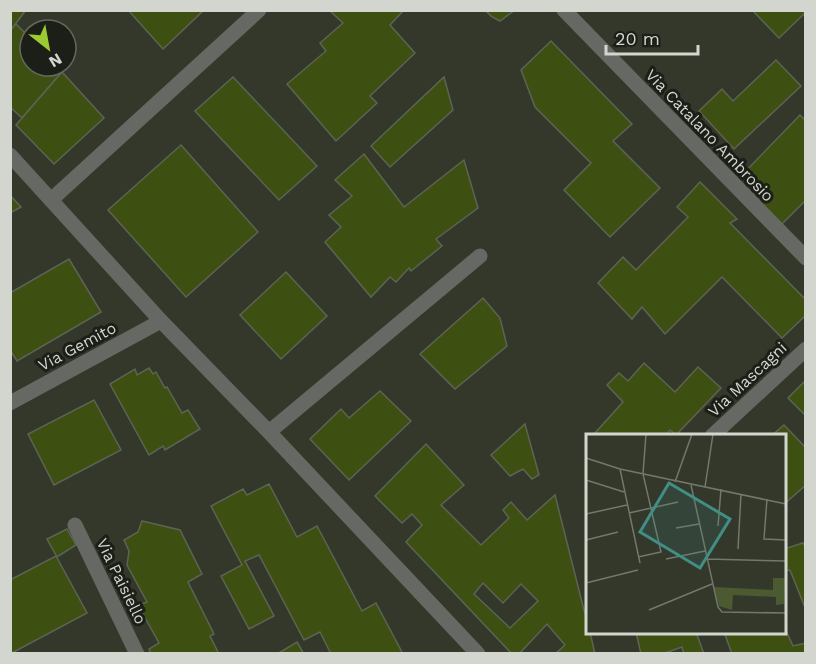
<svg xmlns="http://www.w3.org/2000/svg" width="816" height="664" font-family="'Work Sans',sans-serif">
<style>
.building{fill:#3d5012;stroke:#5d6355;stroke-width:1.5;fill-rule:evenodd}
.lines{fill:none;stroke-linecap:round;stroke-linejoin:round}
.minor{stroke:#666963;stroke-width:15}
.labels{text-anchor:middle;stroke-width:6;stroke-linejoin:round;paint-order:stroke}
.street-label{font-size:16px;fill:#d3d6ce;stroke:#1c1e18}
.inset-road{fill:none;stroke:#73776c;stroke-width:1.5}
.view{fill:#408e86;fill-opacity:0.15;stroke:#408e86;stroke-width:3}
.inset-edge{fill:none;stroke:#d3d6ce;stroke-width:3}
</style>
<rect width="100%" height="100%" fill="#33382b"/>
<!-- building -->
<g class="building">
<polygon points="10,10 26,10 10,31"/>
<polygon points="128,10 204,10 163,49"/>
<polygon points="329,10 404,10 390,25 415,53 370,96 377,103 336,141 287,84 326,51 320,43 343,23"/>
<polygon points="515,10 500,21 492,17 485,10"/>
<polygon points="752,10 806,10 806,12 779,38"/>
<polygon points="16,24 30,38 30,66 56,66 62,72 22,118 10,107 10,31"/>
<polygon points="551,41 632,124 613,141 660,188 610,237 564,190 591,163 535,107 521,70"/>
<polygon points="776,60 801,86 734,149 699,111 722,89 733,101"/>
<polygon points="62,72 104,118 54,164 16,125"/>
<polygon points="233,77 317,166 279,200 195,111"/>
<polygon points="444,77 453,110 390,167 371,146"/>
<polygon points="800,115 806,121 806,200 781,225 752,194 755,192 741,176"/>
<polygon points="181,145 258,232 186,297 108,210"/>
<polygon points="364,154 404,207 464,160 478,208 436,239 442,246 411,271 409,268 396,282 390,277 371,297 325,242 341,227 329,215 352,196 335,180"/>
<polygon points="700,182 737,219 730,223 806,300 806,315 782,338 722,277 665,334 642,307 632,319 598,283 623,257 636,270 688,217 677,207"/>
<polygon points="10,195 21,207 10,213"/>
<polygon points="69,259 101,312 17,361 10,350 10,293"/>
<polygon points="286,272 327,316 281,359 240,315"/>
<polygon points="483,298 500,318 507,346 455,389 420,354"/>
<polygon points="644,363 675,392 698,367 721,388 676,435 670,430 665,436 598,436 595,433 623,402 607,385 619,373 628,381"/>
<polygon points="149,368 153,374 156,372 165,388 167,387 182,413 188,410 200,429 165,450 163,446 149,455 110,384 135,369 137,375"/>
<polygon points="806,380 806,416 788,398"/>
<polygon points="380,391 411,421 349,480 310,439 341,409 349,418"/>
<polygon points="94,400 121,450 54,485 28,434"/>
<polygon points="525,424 539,475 532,479 523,469 510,476 491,455"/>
<polygon points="784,425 806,448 806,485 784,504 784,436 771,436"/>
<path d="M 426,444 L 464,485 L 441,505 L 481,545 L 509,518 L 503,510 L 511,502 L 527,520 L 555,495 L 588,626 L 588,632 L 590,632 L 595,654 L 555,654 L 565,645 L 547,624 L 519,654 L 512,654 L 406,542 L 422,525 L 412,514 L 402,523 L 375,496 ZM 483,583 L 503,603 L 521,584 L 538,601 L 510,628 L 474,594 Z"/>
<polygon points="269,484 297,537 317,526 362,611 376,603 403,654 331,654 320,632 304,640 259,555 245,561 274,616 249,629 221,576 242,565 211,506 243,489 247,495"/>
<polygon points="142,521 180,530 202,574 188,582 214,634 210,636 219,654 151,654 149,649 159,643 138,605 147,602 127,565 129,551 124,540 138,532"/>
<polygon points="67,529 76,545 57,557 47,539"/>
<polygon points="803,543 806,548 806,610 790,570 784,571 784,549"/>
<polygon points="56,556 87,613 10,654 10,580"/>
<polygon points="784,626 793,646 806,643 806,654 732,654 724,632 784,632"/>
<polygon points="636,632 696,632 704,654 684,654 682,647 662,654 641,654"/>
<polygon points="297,642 304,654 277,654"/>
</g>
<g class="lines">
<!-- minor -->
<g class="minor">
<polyline points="564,10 806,258"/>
<polyline points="10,155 161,321 269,432 478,654"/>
<polyline points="51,200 259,10"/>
<polyline points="10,403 161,321"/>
<polyline points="269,432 480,256"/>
<polyline points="712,436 806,349"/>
<polyline points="75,525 137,654"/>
</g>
</g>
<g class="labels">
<!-- street labels -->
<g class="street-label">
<text transform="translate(710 135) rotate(46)" y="6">Via Catalano Ambrosio</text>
<text transform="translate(77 346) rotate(-28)" y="6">Via Gemito</text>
<text transform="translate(747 379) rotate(-43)" y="6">Via Mascagni</text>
<text transform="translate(122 581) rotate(64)" y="6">Via Paisiello</text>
</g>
</g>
<!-- overview -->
<g transform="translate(586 434)">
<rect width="200" height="200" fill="#33382b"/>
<path d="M 187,144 L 199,144 L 198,170 L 190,171 L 190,163 L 147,161 L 146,176 L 133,172 L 128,153 L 187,156 Z" fill="#4b5a30"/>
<path class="inset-road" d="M 0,24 L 34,35 L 200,70M 34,35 L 54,129M 0,46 L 38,58M 89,48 L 106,0M 105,51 L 132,173 L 136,178 L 200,179M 119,53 L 127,0M 181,65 L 178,105 L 200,106M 43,79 L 92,68M 0,80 L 41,71M 132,92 L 135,55M 90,94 L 113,90M 0,106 L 32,98M 152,115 L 155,60M 52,123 L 75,118 L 57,40 L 60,0M 80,125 L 119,117M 121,125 L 200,127M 0,149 L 52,136M 63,176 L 126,150"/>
<path class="view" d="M 83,49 L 144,85 L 114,134 L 54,98 Z"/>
<rect width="200" height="200" class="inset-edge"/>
</g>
<!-- border -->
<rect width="816" height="664" fill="none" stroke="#d3d6ce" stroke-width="24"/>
<!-- north arrow -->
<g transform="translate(48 48) rotate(149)"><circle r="28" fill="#1c1e18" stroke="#656861" stroke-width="1.5"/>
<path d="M0-4.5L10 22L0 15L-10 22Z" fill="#9cca31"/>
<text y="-9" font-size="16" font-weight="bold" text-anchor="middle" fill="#d3d6ce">N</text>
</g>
<!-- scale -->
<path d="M606 45v9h92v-9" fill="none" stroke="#d3d6ce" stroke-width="3"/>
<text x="615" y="45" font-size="18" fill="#d3d6ce" stroke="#1c1e18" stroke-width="4.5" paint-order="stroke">20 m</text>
</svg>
